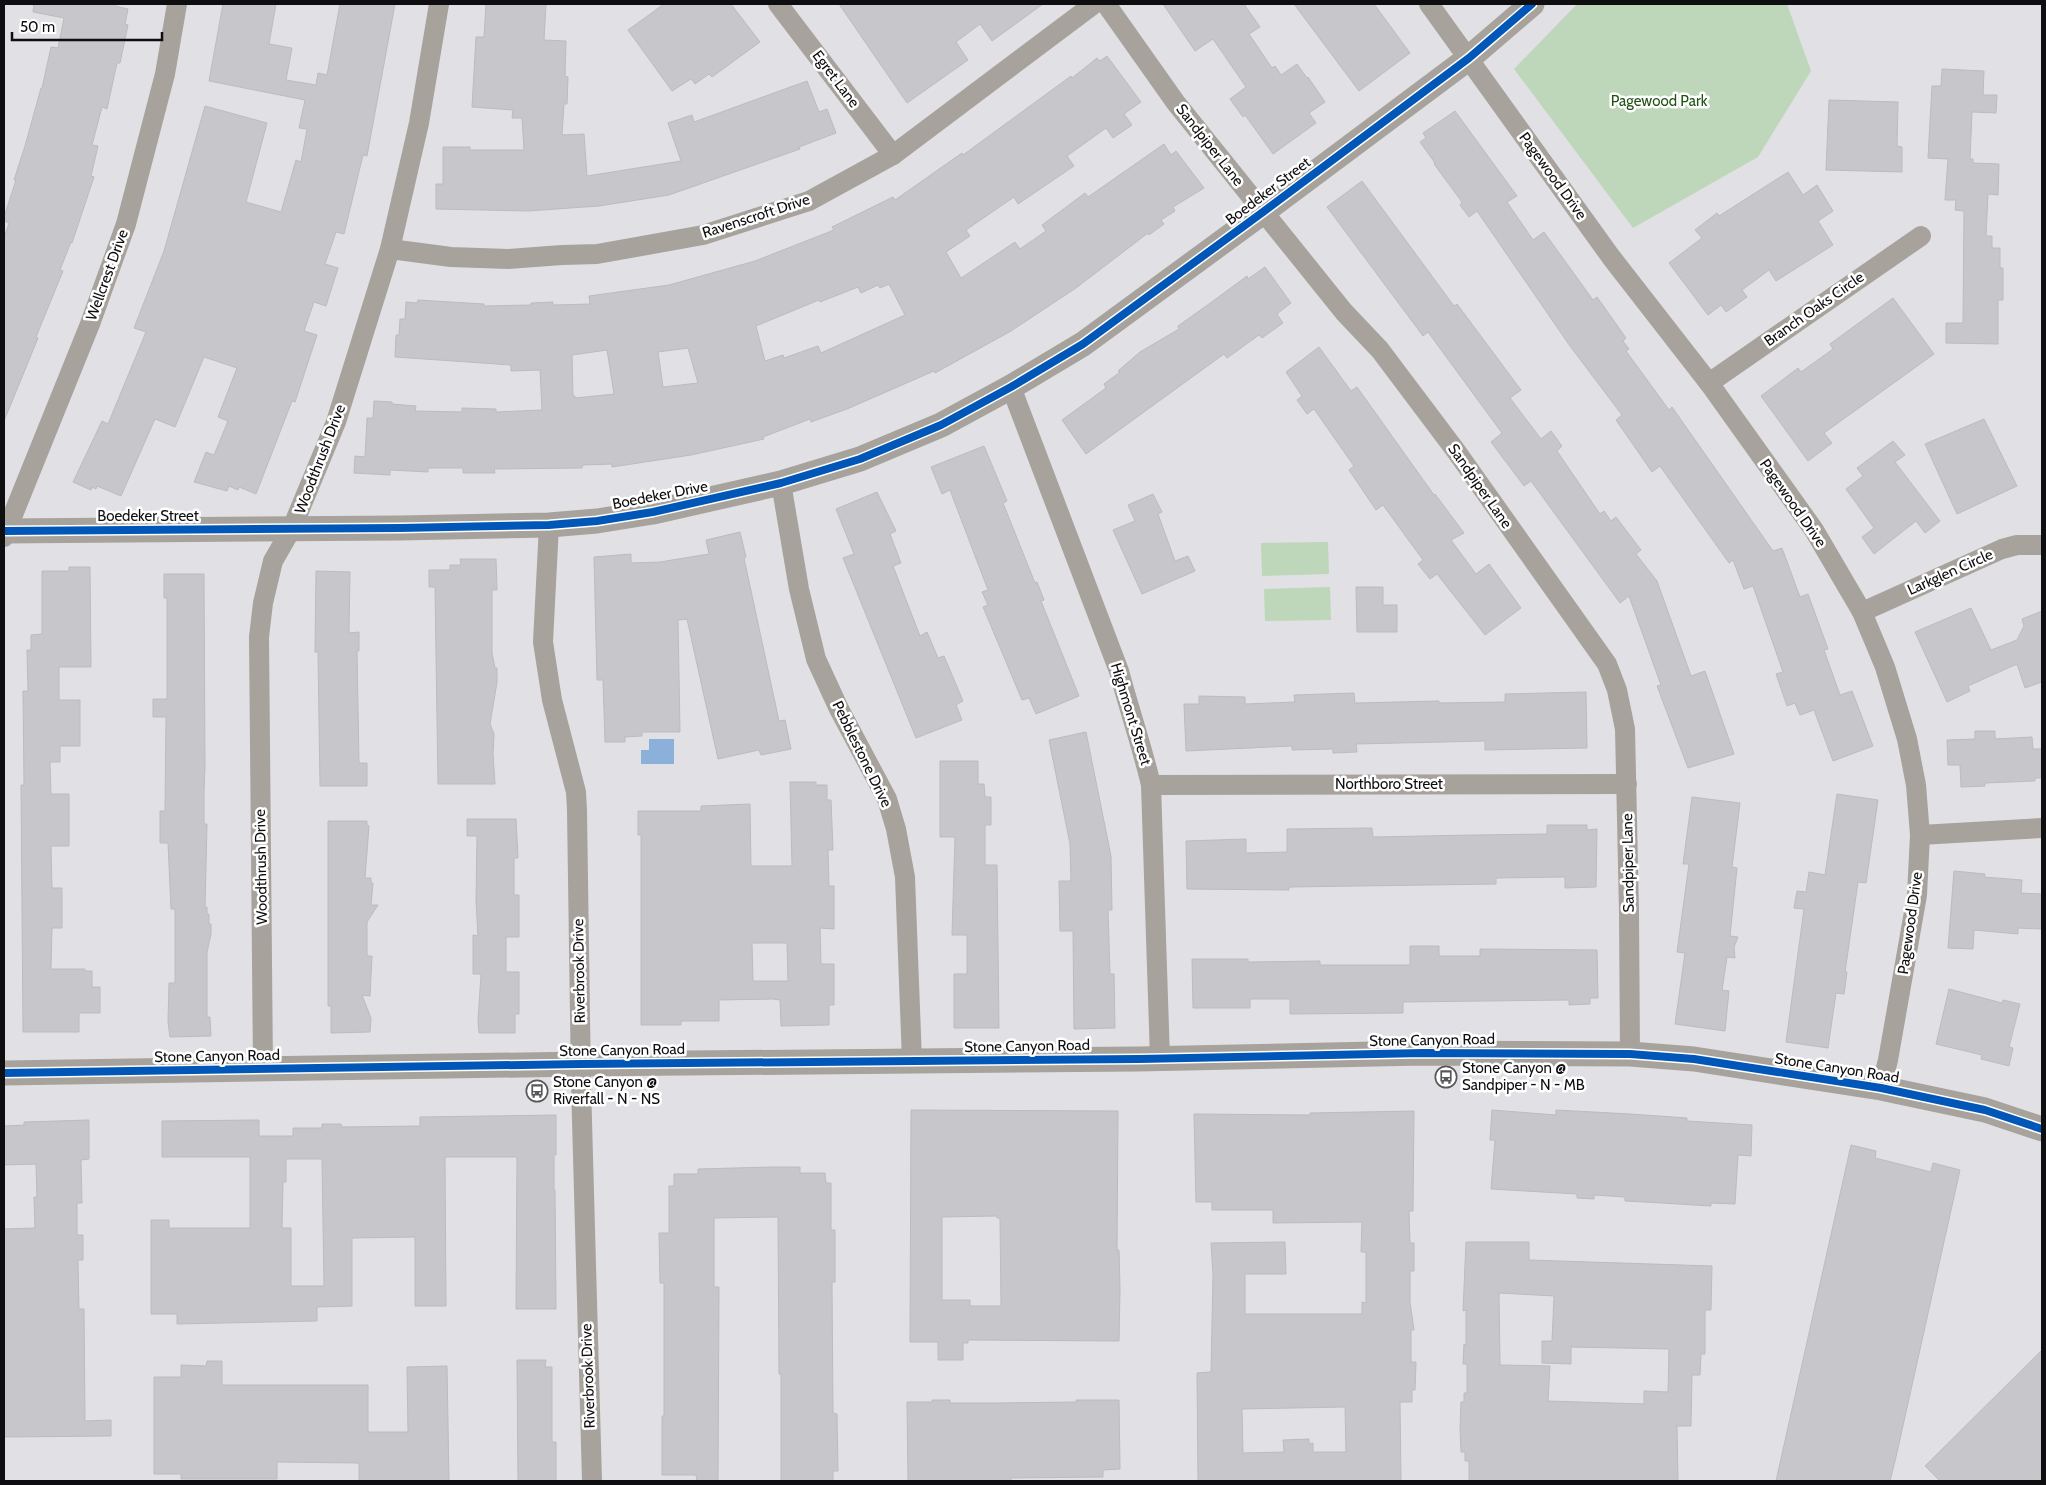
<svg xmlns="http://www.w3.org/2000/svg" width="2046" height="1485" font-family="Cabin,sans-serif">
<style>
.green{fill:#bed6ba}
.water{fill:#8bb1db}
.building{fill:#c7c7cb;stroke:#bcbcbe;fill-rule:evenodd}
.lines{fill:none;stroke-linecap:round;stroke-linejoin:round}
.minor{stroke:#a7a29c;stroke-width:20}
.tertiary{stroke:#a7a29c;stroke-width:25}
.cycleway-casing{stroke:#fff;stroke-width:11}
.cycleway{stroke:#0057b8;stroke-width:8}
.labels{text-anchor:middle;stroke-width:5;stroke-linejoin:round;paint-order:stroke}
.street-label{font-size:15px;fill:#0e0e10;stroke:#fff}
.park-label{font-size:15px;fill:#225313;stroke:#fff}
.poi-label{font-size:15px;fill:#0e0e10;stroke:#fff;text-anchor:start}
</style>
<rect width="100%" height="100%" fill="#e1e1e5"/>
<!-- green -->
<g class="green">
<polygon points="1577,4 1787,4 1811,71 1758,157 1633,228 1514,69"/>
<polygon points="1328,542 1329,574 1262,576 1261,543"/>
<polygon points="1330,587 1331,620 1265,621 1264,589"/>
</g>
<!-- water -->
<polygon class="water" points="649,739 674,739 674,764 641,764 641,750 649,750"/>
<!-- building -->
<g class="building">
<polygon points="34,4 116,4 115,6 128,9 125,24 128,25 120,63 117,63 107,109 102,107 92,145 98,146 91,176 94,177 72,243 71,242 60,270 63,271 36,337 38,338 4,421 4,238 9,223 4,221 4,217 16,180 14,180 25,146 41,88 42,88 51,47 58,48 64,18 33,12"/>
<polygon points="223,4 276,4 269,44 292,48 286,80 316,85 318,73 327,75 340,4 395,4 367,156 363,155 344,234 336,232 325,264 338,268 326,306 314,302 304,331 317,335 295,402 292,401 256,494 239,487 238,490 229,486 227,491 194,482 206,452 214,455 228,421 218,417 237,368 204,357 175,427 155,419 121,496 97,486 96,489 92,487 91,490 73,482 102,421 108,424 146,332 134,328 164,251 205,106 267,123 246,202 281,212 296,160 301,162 307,129 299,128 305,100 209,81"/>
<polygon points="486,4 546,4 544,40 566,41 565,76 568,77 567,104 564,104 562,135 584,134 587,176 681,161 668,123 692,115 694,122 807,81 819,112 827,109 836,133 799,147 800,149 669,195 599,206 528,211 436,209 436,184 443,184 443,147 470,147 470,150 524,150 522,118 512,118 513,110 472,107 476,37 484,37"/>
<polygon points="664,4 731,4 760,42 712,77 709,74 695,84 691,79 672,91 628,30"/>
<polygon points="839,4 1043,4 992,41 980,24 956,42 968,60 907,103"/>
<polygon points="1163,4 1244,4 1260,27 1249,34 1272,68 1275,66 1281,75 1297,64 1307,78 1308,77 1325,102 1309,113 1316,123 1273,154 1245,115 1243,117 1230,99 1246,87 1213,39 1195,51"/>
<polygon points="1294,4 1374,4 1410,53 1359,91"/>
<path d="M 1107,56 L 1141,102 L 1124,114 L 1132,125 L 1113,138 L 1106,128 L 1067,156 L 1074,166 L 1018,204 L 1014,197 L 966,230 L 970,236 L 946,252 L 961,278 L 1015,242 L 1020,249 L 1046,231 L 1042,225 L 1085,193 L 1088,197 L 1164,144 L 1171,155 L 1176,151 L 1204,188 L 1173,207 L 1175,211 L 1161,220 L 1164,224 L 1149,235 L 1148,233 L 1076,288 L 1011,331 L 935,373 L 934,371 L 847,409 L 811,422 L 810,419 L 763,437 L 764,439 L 691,455 L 612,467 L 612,464 L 583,465 L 582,468 L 494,469 L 495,473 L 463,473 L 463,468 L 428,468 L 428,472 L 390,470 L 390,475 L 354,473 L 355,456 L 365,457 L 367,418 L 373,418 L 374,401 L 392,402 L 392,404 L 416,406 L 415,411 L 462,412 L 462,408 L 496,409 L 496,412 L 542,410 L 540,370 L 511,371 L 511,365 L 395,357 L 396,335 L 399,335 L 400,319 L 405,319 L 406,302 L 417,303 L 418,300 L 484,304 L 484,306 L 531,305 L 531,303 L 553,302 L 553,305 L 590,304 L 589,296 L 669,285 L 755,261 L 834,230 L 832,227 L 893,197 L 895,200 L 962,153 L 963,155 L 1071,76 L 1072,78 L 1097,58 L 1100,61 ZM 889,284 L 905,315 L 821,353 L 818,346 L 784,358 L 783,355 L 765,361 L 756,326 L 819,300 L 820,302 L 858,287 L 861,293 L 878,285 L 880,288 ZM 688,348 L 698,383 L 663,387 L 658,352 ZM 607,350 L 614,394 L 575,398 L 575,396 L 573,396 L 572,355 Z"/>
<polygon points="1942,69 1984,71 1983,95 1997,95 1996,113 1972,112 1970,159 1973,159 1973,163 1999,164 1998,195 1988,194 1986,236 1992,236 1992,248 2000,248 2000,268 2003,268 2003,300 1998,300 1998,344 1946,343 1946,323 1963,323 1964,211 1955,210 1956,200 1945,200 1948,159 1928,158 1932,86 1941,86"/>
<polygon points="1829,100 1898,102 1897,146 1902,147 1902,172 1826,170"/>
<polygon points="1455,111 1517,196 1507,202 1533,240 1544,232 1593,300 1597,297 1626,338 1623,341 1629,349 1626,351 1669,410 1672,407 1773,551 1782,548 1800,597 1808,594 1828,649 1824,650 1840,695 1852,691 1873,746 1833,761 1814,710 1800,715 1795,703 1787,706 1776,674 1783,672 1753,586 1744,589 1733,560 1729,563 1660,466 1652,472 1616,420 1622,415 1570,346 1477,211 1469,217 1460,205 1462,202 1434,164 1435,163 1420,142 1426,138 1423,133"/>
<polygon points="1788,172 1803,195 1817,185 1833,211 1818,221 1833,245 1776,281 1769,270 1742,290 1747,297 1726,312 1721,305 1708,315 1669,263 1702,238 1695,230 1717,213 1719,216"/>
<polygon points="1362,181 1454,306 1457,304 1521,390 1510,398 1541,439 1551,431 1562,446 1557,451 1600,514 1604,511 1611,521 1616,517 1641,550 1636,554 1657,581 1691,676 1705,671 1734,754 1688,768 1657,686 1661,685 1629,596 1620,603 1531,481 1524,486 1491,442 1502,433 1428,332 1423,336 1327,207"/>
<polygon points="1265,267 1291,303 1277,314 1283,323 1262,338 1259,335 1227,358 1224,354 1086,454 1062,420 1106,388 1104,384 1120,372 1118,371 1140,352 1179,329 1178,326 1209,304 1247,276 1248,279"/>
<polygon points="1893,298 1934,354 1824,433 1832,443 1808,461 1761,396 1798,368 1801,372 1833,349 1830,344"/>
<polygon points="1319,347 1351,391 1357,387 1434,495 1435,494 1464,533 1451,540 1476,574 1489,564 1521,608 1485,635 1437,574 1430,579 1418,564 1423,560 1383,505 1376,510 1349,470 1354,466 1314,409 1307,414 1297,400 1302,396 1286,372"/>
<polygon points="1984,419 2017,486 1957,514 1925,444"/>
<polygon points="1893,441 1905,455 1895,462 1940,521 1925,533 1916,521 1874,554 1862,537 1874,528 1846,489 1863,476 1857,468"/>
<polygon points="984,446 1007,501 1003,503 1035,583 1037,582 1044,600 1041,601 1079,696 1036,714 1029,698 1022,700 983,607 988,605 982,592 988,590 950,490 942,494 931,467"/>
<polygon points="877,492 896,531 890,534 901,563 893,566 920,636 927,632 938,658 944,656 963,701 956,705 962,720 916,738 843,558 854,554 836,509"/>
<polygon points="1153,494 1162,512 1158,514 1175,561 1188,556 1195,571 1142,594 1113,530 1135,521 1128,505"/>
<polygon points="740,532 746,557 744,558 779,721 785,720 791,749 761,755 759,750 718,759 687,619 678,620 680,732 642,732 642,736 625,737 625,742 605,742 603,680 597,680 594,557 631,554 631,563 660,562 709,554 706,540"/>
<polygon points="460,559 496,559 497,590 492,590 492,653 495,668 497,668 497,682 490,724 494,734 493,754 495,784 438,784 435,587 429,587 429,570 450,570 450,565 461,565"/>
<polygon points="69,567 90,567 91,667 59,667 59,700 80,700 80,746 60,746 60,762 50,762 51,794 69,794 69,846 51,846 52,888 62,888 62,928 52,928 51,969 85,969 85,971 92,971 92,987 100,987 100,1013 79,1013 79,1032 23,1032 21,785 24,785 23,691 28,691 27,650 31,650 31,635 42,634 42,571 69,571"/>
<polygon points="316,571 350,572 349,633 359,632 359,651 357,651 359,763 367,763 367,786 320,786 318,652 315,652"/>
<polygon points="164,574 204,574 205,767 204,791 204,824 207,824 205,907 207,907 207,915 209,914 209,924 211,924 211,934 207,952 207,1017 210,1017 211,1036 170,1037 168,1022 169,983 175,983 175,909 171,909 168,843 160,843 160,811 165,811 166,717 153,717 153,699 167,699 167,598 164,598"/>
<polygon points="1356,587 1383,587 1383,605 1397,605 1397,632 1357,632"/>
<polygon points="1971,608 1991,650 2017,640 2024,626 2022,619 2042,611 2042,682 2025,688 2017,664 1968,686 1970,691 1947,702 1915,632"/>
<polygon points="1586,692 1587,748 1485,750 1485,741 1356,744 1357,752 1333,753 1333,749 1292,750 1292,746 1186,751 1184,704 1199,704 1199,696 1245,697 1245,704 1295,702 1294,695 1354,693 1355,703 1439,701 1439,703 1505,702 1505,694"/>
<polygon points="1975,731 1995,731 1995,739 2032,737 2033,749 2042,749 2042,778 2035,778 2035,781 1985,783 1985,786 1961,787 1960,765 1948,765 1947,740 1975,739"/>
<polygon points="1086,732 1111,856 1112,910 1108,910 1110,974 1114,974 1115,1028 1074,1029 1073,931 1060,931 1059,881 1071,881 1070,844 1049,740"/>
<polygon points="940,761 978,761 978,784 984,784 985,797 991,797 991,825 985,825 985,865 997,865 999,1028 954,1028 954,974 967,974 967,935 952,935 955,837 940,837"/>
<path d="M 790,782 L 816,782 L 816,785 L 827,785 L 827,800 L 831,800 L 833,850 L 828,850 L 829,886 L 834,886 L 834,929 L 820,928 L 821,964 L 834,964 L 834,1005 L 829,1005 L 829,1025 L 781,1026 L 780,1000 L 773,999 L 719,1000 L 719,1021 L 681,1021 L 681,1025 L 641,1025 L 641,835 L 638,835 L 638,811 L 701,811 L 701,806 L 750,804 L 751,866 L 792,866 ZM 752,943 L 787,943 L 788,981 L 753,981 Z"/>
<polygon points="1837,794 1878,800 1866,883 1858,882 1845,972 1847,972 1844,994 1836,993 1828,1048 1786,1042 1804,909 1794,908 1797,891 1806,892 1809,872 1825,875"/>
<polygon points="1692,797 1740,803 1732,867 1737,868 1730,936 1738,937 1734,947 1735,958 1727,957 1722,990 1729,991 1725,1031 1675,1024 1685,953 1677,952 1689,864 1683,864"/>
<polygon points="467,819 516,819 518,858 514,858 514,895 519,895 519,937 506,937 506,972 519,972 519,1014 515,1014 515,1033 479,1033 478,1021 481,974 473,974 473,935 478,936 476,901 477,836 467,836"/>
<polygon points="328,821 367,821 367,825 369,826 365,878 371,878 371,883 373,883 371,905 378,905 367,922 367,956 372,956 370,996 362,995 371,1018 370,1032 331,1033 331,1006 328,1006"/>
<polygon points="1547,825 1587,825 1587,830 1597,829 1596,887 1565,888 1565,877 1496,878 1496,884 1289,887 1289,890 1187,889 1186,841 1246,839 1246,853 1287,852 1287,829 1372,828 1373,837 1475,835 1547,834"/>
<polygon points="1954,871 1985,874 1984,877 2022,880 2021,893 2042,894 2042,929 2018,928 2018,934 1974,930 1973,949 1948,948"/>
<polygon points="1410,946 1439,946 1439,956 1480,956 1480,949 1597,950 1598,998 1590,998 1590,1004 1569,1005 1569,1000 1403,1002 1403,1013 1290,1014 1290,999 1250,999 1250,1008 1193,1008 1192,959 1248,959 1248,962 1320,961 1320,965 1410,965"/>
<polygon points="1949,989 2002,1003 2003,1000 2020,1004 2009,1047 2013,1048 2009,1066 1981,1059 1982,1055 1936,1044"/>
<path d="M 911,1110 L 1118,1111 L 1117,1250 L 1119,1250 L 1120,1289 L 1119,1341 L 968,1340 L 968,1343 L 963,1343 L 963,1360 L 938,1360 L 938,1342 L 910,1342 ZM 997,1216 L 997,1218 L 1000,1218 L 1001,1306 L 970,1306 L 970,1300 L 942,1300 L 942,1217 Z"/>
<polygon points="1492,1110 1556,1115 1556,1110 1630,1114 1687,1118 1687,1121 1752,1125 1751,1156 1738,1155 1735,1204 1711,1203 1711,1206 1662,1203 1625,1201 1625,1197 1594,1195 1594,1199 1577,1198 1577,1194 1491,1189 1495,1140 1490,1140"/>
<path d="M 1414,1111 L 1413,1211 L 1409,1211 L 1410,1243 L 1414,1243 L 1414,1271 L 1410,1271 L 1410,1302 L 1414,1330 L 1411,1330 L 1411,1362 L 1416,1362 L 1415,1390 L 1412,1390 L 1412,1402 L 1400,1402 L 1401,1481 L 1198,1481 L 1197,1373 L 1211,1372 L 1213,1275 L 1211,1243 L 1285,1242 L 1286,1274 L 1245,1274 L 1245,1314 L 1362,1314 L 1362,1302 L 1366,1303 L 1366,1252 L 1361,1252 L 1362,1222 L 1273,1223 L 1273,1210 L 1212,1210 L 1212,1202 L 1196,1202 L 1194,1114 L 1310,1115 L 1310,1113 ZM 1345,1407 L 1346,1452 L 1313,1452 L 1313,1443 L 1309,1444 L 1309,1439 L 1283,1440 L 1284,1452 L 1243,1453 L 1242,1409 Z"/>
<path d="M 556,1115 L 556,1155 L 554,1155 L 554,1190 L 555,1190 L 556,1309 L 516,1309 L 517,1157 L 445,1157 L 446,1306 L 415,1306 L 415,1237 L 352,1238 L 352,1306 L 317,1307 L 317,1321 L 177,1324 L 177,1314 L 151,1314 L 151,1220 L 169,1220 L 169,1228 L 250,1228 L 250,1157 L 162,1157 L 162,1121 L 259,1120 L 259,1136 L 293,1136 L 293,1128 L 322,1128 L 322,1124 L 341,1124 L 342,1127 L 420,1126 L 420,1117 ZM 286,1159 L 322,1159 L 324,1286 L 291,1286 L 291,1228 L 282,1228 L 283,1182 L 286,1182 Z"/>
<polygon points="89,1120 89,1159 81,1160 82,1203 77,1203 77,1235 83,1235 83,1260 78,1260 79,1309 84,1309 85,1421 111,1420 111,1436 4,1437 4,1229 35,1228 34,1197 37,1197 36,1164 4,1165 4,1126 24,1125 24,1122"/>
<polygon points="1851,1145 1876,1151 1875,1158 1931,1172 1933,1163 1960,1170 1896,1457 1890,1481 1776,1481"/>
<polygon points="771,1167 800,1167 800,1173 825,1173 826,1183 831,1183 831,1230 835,1230 835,1282 832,1282 833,1413 837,1414 838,1471 833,1471 833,1481 781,1481 781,1374 779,1374 778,1217 714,1218 714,1287 719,1287 718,1481 697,1481 696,1475 662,1475 662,1416 664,1416 664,1283 660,1283 659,1233 669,1233 669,1186 674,1186 674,1174 698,1174 698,1169"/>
<path d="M 1466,1242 L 1529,1242 L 1529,1260 L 1712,1266 L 1711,1310 L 1705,1310 L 1705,1354 L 1701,1354 L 1700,1375 L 1692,1375 L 1691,1426 L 1677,1426 L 1678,1481 L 1469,1481 L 1469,1461 L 1465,1461 L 1465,1452 L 1461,1452 L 1460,1428 L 1461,1402 L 1464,1402 L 1464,1393 L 1467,1393 L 1467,1364 L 1463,1364 L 1464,1344 L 1466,1345 L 1466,1310 L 1463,1311 ZM 1499,1293 L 1554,1296 L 1552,1341 L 1542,1341 L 1542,1363 L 1571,1364 L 1571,1347 L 1669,1349 L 1668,1392 L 1644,1391 L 1644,1404 L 1548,1401 L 1550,1366 L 1500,1365 Z"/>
<polygon points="2042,1350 2042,1481 1940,1481 1925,1466"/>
<polygon points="517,1360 546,1360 545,1367 552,1367 552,1442 556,1442 556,1481 518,1481"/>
<polygon points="207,1361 222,1361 222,1385 368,1385 368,1432 408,1432 407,1367 447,1366 449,1481 359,1481 359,1463 277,1462 277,1479 181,1479 181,1474 154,1474 154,1377 181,1377 181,1365 206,1366"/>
<polygon points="932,1400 950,1400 950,1403 996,1403 1077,1402 1076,1400 1119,1400 1120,1469 1103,1470 1103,1477 1011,1478 1011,1481 908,1481 907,1402 932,1402"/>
</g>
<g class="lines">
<!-- minor -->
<g class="minor">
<polyline points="778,4 893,155"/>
<polyline points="1106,4 1176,103 1344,312 1380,350 1456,451 1607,664 1617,690 1625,729 1629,911 1630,1054"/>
<polyline points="1429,4 1611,257 1709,383 1814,530 1862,612 1885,667 1907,739 1916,785 1920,835 1917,895 1888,1060 1881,1088"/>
<polyline points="390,249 451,257 508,259 562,255 597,254 703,235 809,201 893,155 1094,4"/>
<polyline points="1709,383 1921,236"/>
<path d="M 1011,387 L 1119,671 C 1129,709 1142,746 1151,785 L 1160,1059"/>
<polyline points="781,483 799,589 816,659 839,709 887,799 896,829 905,877 912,1061"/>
<polyline points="549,525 543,642 552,700 576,792 577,810 581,1084 592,1481"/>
<polyline points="4,537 90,324 126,224 165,74 177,4"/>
<polyline points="1862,612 2002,549 2017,545 2042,545"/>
<polyline points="1151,785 1627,784"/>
<polyline points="1920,835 2042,828"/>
<polyline points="263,1069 259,637 263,603 273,561 292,528 336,422 390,249 419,123 439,4"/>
</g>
<!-- tertiary -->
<g class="tertiary">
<polyline points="4,531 400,528 549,525 597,521 653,512 781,483 860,459 941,425 1011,387 1083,344 1263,212 1469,58 1532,4"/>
<polyline points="4,1073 581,1064 1139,1059 1423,1053 1630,1054 1694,1059 1881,1088 1985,1110 2042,1129"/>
</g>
<!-- cycleway casing -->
<g class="cycleway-casing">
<g id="cycleway">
<polyline points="4,531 400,528 549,525 597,521 653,512 781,483 860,459 941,425 1011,387 1083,344 1263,212 1469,58 1532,4"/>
<polyline points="4,1073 581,1064 1139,1059 1423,1053 1630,1054 1694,1059 1881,1088 1985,1110 2042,1129"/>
</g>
</g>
<!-- cycleway -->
<use href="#cycleway" class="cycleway"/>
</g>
<!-- icons -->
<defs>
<g id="bus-ring" transform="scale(1.125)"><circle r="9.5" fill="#fff" stroke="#58585b" stroke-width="1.5"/><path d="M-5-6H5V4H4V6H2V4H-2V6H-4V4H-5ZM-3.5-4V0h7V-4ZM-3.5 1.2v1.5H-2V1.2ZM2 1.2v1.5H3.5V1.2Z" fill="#58585b"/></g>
</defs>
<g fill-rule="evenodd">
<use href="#bus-ring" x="1446" y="1077"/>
<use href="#bus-ring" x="537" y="1091"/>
</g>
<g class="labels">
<!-- street labels -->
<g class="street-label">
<text transform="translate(836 79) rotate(53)" y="5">Egret Lane</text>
<text transform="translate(1210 145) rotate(52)" y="5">Sandpiper Lane</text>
<text transform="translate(1553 176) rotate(54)" y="5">Pagewood Drive</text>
<text transform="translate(1268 191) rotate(-37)" y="5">Boedeker Street</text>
<text transform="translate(756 216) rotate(-18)" y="5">Ravenscroft Drive</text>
<text transform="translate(107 275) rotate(-70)" y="5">Wellcrest Drive</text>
<text transform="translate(1814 309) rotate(-35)" y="5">Branch Oaks Circle</text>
<text transform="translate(320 459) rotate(-69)" y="5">Woodthrush Drive</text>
<text transform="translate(1480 486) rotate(55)" y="5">Sandpiper Lane</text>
<text transform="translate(660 495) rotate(-11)" y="5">Boedeker Drive</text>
<text transform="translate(1793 503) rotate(55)" y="5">Pagewood Drive</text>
<text x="148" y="521">Boedeker Street</text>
<text transform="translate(1950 572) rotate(-24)" y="5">Larkglen Circle</text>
<text transform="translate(1131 714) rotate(73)" y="5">Highmont Street</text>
<text transform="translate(862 754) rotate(64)" y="5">Pebblestone Drive</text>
<text x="1389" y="789">Northboro Street</text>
<text transform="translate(1628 863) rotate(-91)" y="5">Sandpiper Lane</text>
<text transform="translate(261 867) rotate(-91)" y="5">Woodthrush Drive</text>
<text transform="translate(1910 923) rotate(-82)" y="5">Pagewood Drive</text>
<text transform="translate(579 971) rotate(-91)" y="5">Riverbrook Drive</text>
<text transform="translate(1432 1040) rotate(-1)" y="5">Stone Canyon Road</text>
<text transform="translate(1027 1046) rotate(-1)" y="5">Stone Canyon Road</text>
<text transform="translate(622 1050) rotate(-1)" y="5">Stone Canyon Road</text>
<text transform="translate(217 1056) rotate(-1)" y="5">Stone Canyon Road</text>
<text transform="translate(1837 1068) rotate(9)" y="5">Stone Canyon Road</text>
<text transform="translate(588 1376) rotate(-92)" y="5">Riverbrook Drive</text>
</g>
<!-- park labels -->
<g class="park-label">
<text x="1659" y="106">Pagewood Park</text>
</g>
<!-- poi labels -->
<g class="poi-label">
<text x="1462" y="1073">Stone Canyon @<tspan x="1462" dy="17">Sandpiper - N - MB</tspan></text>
<text x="553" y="1087">Stone Canyon @<tspan x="553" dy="17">Riverfall - N - NS</tspan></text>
</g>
</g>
<!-- border -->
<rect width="2046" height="1485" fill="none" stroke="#0e0e10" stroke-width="10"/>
<!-- scale -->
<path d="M12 32v8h150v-8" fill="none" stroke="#0e0e10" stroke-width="2.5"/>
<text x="20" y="32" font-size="15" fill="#0e0e10" stroke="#ffffff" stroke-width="4" paint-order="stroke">50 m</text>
</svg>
